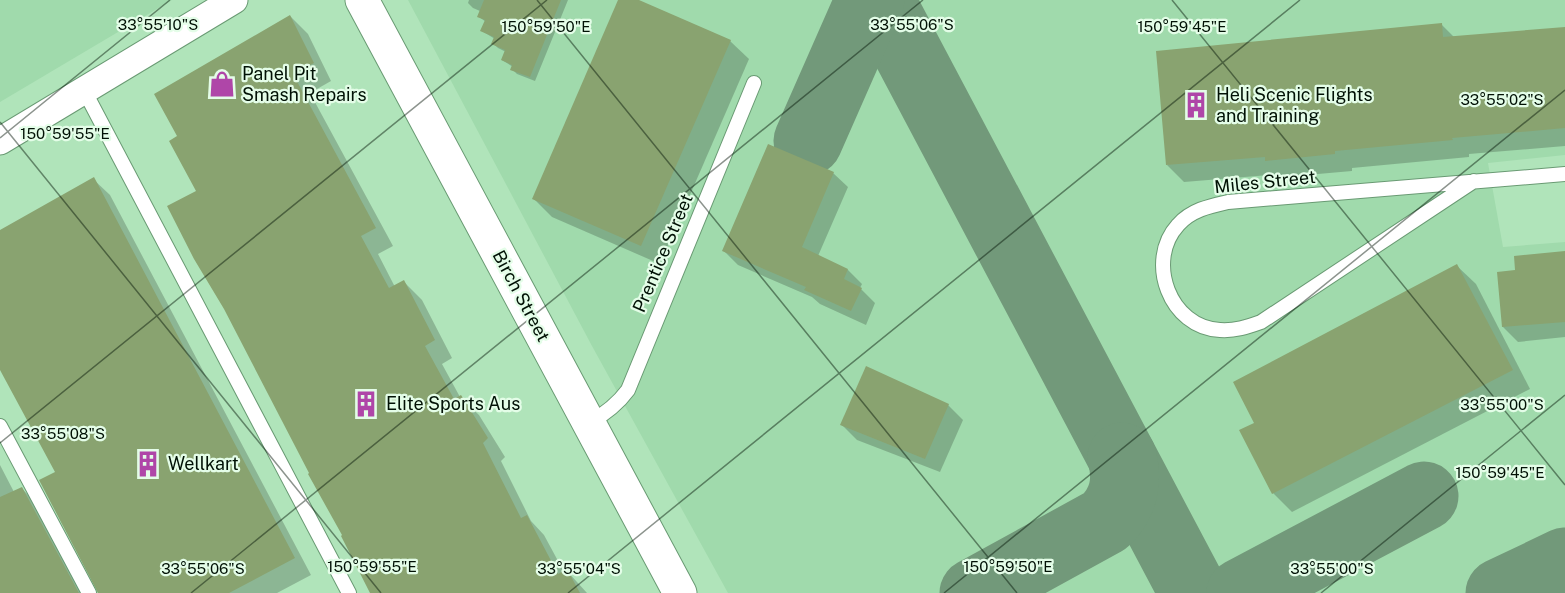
<svg xmlns="http://www.w3.org/2000/svg" width="1565" height="593" font-family="'Public Sans',sans-serif">
<style>
.built{fill:#a0daac}
.shadow{fill:#0003}
.lines{fill:none;stroke-linecap:round;stroke-linejoin:round}
.taxiway{stroke:#72997a;stroke-width:69}
.building{fill:#89a370}
.service-casing{stroke:#699a73;stroke-width:16}
.minor-casing{stroke:#699a73;stroke-width:29}
.tertiary-casing{stroke:#699a73;stroke-width:35}
.service{stroke:#fff;stroke-width:14}
.minor{stroke:#fff;stroke-width:27}
.tertiary{stroke:#fff;stroke-width:33}
.ticks{fill:none;stroke:#011105;stroke-width:1.5;stroke-opacity:0.45}
.labels{text-anchor:middle;stroke-width:4.5;stroke-linejoin:round;paint-order:stroke}
.poi-label{font-size:18px;fill:#011105;stroke:#e4fde8;text-anchor:start}
.street-label{font-size:18px;fill:#011105;stroke:#e4fde8}
.ticks-label{font-size:15px;text-anchor:middle;fill:#011105;stroke:#e4fde8;stroke-width:4.5;stroke-linejoin:round;paint-order:stroke}
</style>
<rect width="100%" height="100%" fill="#b0e4ba"/>
<!-- built -->
<g class="built">
<polygon points="0,0 172,0 0,102"/>
<polygon points="408,0 1565,0 1565,155 1488,163 1503,247 1565,242 1565,593 728,593 592,346"/>
</g>
<!-- shadow -->
<g class="shadow">
<polygon points="469,0 568,0 535,81 517,74 512,69 513,67 502,60 506,52 498,48 493,43 495,39 482,31 486,22 478,16 480,11 473,8 468,3"/>
<polygon points="620,0 635,0 730,41 749,59 660,264 552,217 534,199"/>
<polygon points="290,16 308,34 331,81 310,93 393,246 378,254 395,287 404,282 422,300 452,358 442,364 460,397 479,415 505,457 501,461 531,521 544,535 564,572 567,571 587,593 371,593 198,192 179,137"/>
<polygon points="1441,24 1455,38 1565,29 1565,146 1469,154 1469,157 1352,168 1352,171 1284,177 1280,174 1184,182 1167,165"/>
<polygon points="833,173 848,187 818,256 848,270 862,284 860,288 875,303 866,325 820,304 812,297 738,265 724,251"/>
<polygon points="93,179 110,195 311,575 277,593 98,593 57,473 0,367 0,231"/>
<polygon points="1565,253 1565,337 1518,342 1503,327 1516,271"/>
<polygon points="1457,266 1476,284 1530,389 1292,512 1273,493 1256,423"/>
<polygon points="948,405 963,420 940,472 857,440 842,425"/>
<polygon points="0,465 14,492 22,489 39,505 85,593 0,593"/>
</g>
<g class="lines">
<!-- taxiway -->
<g class="taxiway">
<polyline points="880,0 1194,593"/>
<polyline points="808,141 870,0"/>
<path d="M 974,593 L 1105,521 C 1124,503 1128,481 1122,457"/>
<polyline points="1241,593 1424,496"/>
<polyline points="1500,593 1565,562"/>
</g>
</g>
<!-- building -->
<g class="building">
<polygon points="484,0 561,0 530,77 510,70 512,65 501,60 505,50 491,44 494,37 480,31 485,20 477,17"/>
<polygon points="618,0 639,0 731,40 641,246 532,199"/>
<polygon points="290,15 314,63 293,74 376,228 361,236 389,288 404,280 435,340 425,346 454,399 461,395 488,438 483,443 521,518 527,515 558,574 567,569 580,593 370,593 341,536 342,535 308,474 309,473 224,309 194,259 167,206 196,191 169,141 177,136 154,94"/>
<polygon points="1442,23 1443,37 1565,27 1565,128 1452,138 1453,140 1335,151 1335,154 1265,161 1265,157 1166,165 1156,51"/>
<polygon points="768,144 834,172 802,247 848,269 844,279 862,288 851,311 804,290 806,287 722,251"/>
<polygon points="94,177 295,558 229,593 98,593 39,480 55,472 0,370 0,230"/>
<polygon points="1565,251 1565,322 1502,327 1497,272 1515,270 1514,256"/>
<polygon points="1457,264 1513,370 1272,494 1239,430 1254,423 1233,382"/>
<polygon points="866,366 949,404 925,459 840,425"/>
<polygon points="22,487 79,593 0,593 0,497"/>
</g>
<g class="lines">
<!-- service casing -->
<g class="service-casing">
<g id="service">
<polyline points="84,90 349,593"/>
<path d="M 1474,181 L 1261,322 C 1247,327 1235,331 1220,330 C 1170,328 1145,261 1178,225 C 1191,210 1210,206 1228,202 L 1565,174"/>
<path d="M 589,423 C 605,414 617,405 628,390 L 754,83"/>
<polyline points="0,426 89,593"/>
</g>
</g>
<!-- minor casing -->
<g class="minor-casing">
<polyline id="minor" points="0,141 234,0"/>
</g>
<!-- tertiary casing -->
<g class="tertiary-casing">
<polyline id="tertiary" points="362,0 680,593"/>
</g>
<!-- service -->
<use href="#service" class="service"/>
<!-- minor -->
<use href="#minor" class="minor"/>
<!-- tertiary -->
<use href="#tertiary" class="tertiary"/>
</g>
<!-- ticks -->
<path class="ticks" d="M 537,0 L 1017,593M 1172,0 L 1565,485M 0,122 L 381,593M 0,138 L 170,0M 0,443 L 547,0M 191,593 L 923,0M 568,593 L 1300,0M 944,593 L 1565,90M 1321,593 L 1565,395"/>
<!-- icons -->
<defs>
<g id="shop-bare" transform="scale(2.07)"><path d="M-5-2.5h2.3a2.7 3.5 0 0 1 5.4 0H5L5.5 6h-11ZM-1.5-2.5h3a1.5 2.3 0 0 0-3 0Z" fill="#af46a8" stroke="#e4fde8" stroke-width="2.5" paint-order="stroke"/></g>
<g id="building-bare" transform="scale(2.07)"><path d="M-4-6H4V6H1V3H-1V6H-4ZM-2.5-4.3h1.7v1.8h-1.7ZM.8-4.3h1.7v1.8H.8ZM-2.5-1h1.7V.8h-1.7ZM.8-1h1.7V.8H.8Z" fill="#af46a8" stroke="#e4fde8" stroke-width="2.5" paint-order="stroke"/></g>
</defs>
<g fill-rule="evenodd">
<use href="#shop-bare" x="222" y="84"/>
<use href="#building-bare" x="1196" y="105"/>
<use href="#building-bare" x="366" y="404"/>
<use href="#building-bare" x="148" y="464"/>
</g>
<g class="labels">
<!-- poi labels -->
<g class="poi-label">
<text x="242" y="80">Panel Pit<tspan x="242" dy="21">Smash Repairs</tspan></text>
<text x="1216" y="101">Heli Scenic Flights<tspan x="1216" dy="21">and Training</tspan></text>
<text x="386" y="410">Elite Sports Aus</text>
<text x="168" y="470">Wellkart</text>
</g>
<!-- street labels -->
<g class="street-label">
<text transform="translate(1265 182) rotate(-6)" y="6">Miles Street</text>
<text transform="translate(663 253) rotate(-67)" y="6">Prentice Street</text>
<text transform="translate(521 296) rotate(62)" y="6">Birch Street</text>
</g>
</g>
<g class="ticks-label">
<text x="912" y="30">33°55'06"S</text>
<text x="158" y="30">33°55'10"S</text>
<text x="546" y="32">150°59'50"E</text>
<text x="1182" y="32">150°59'45"E</text>
<text x="1502" y="105">33°55'02"S</text>
<text x="65" y="139">150°59'55"E</text>
<text x="1502" y="410">33°55'00"S</text>
<text x="63" y="439">33°55'08"S</text>
<text x="1500" y="478">150°59'45"E</text>
<text x="372" y="572">150°59'55"E</text>
<text x="1008" y="572">150°59'50"E</text>
<text x="203" y="574">33°55'06"S</text>
<text x="579" y="574">33°55'04"S</text>
<text x="1332" y="574">33°55'00"S</text>
</g>
</svg>
